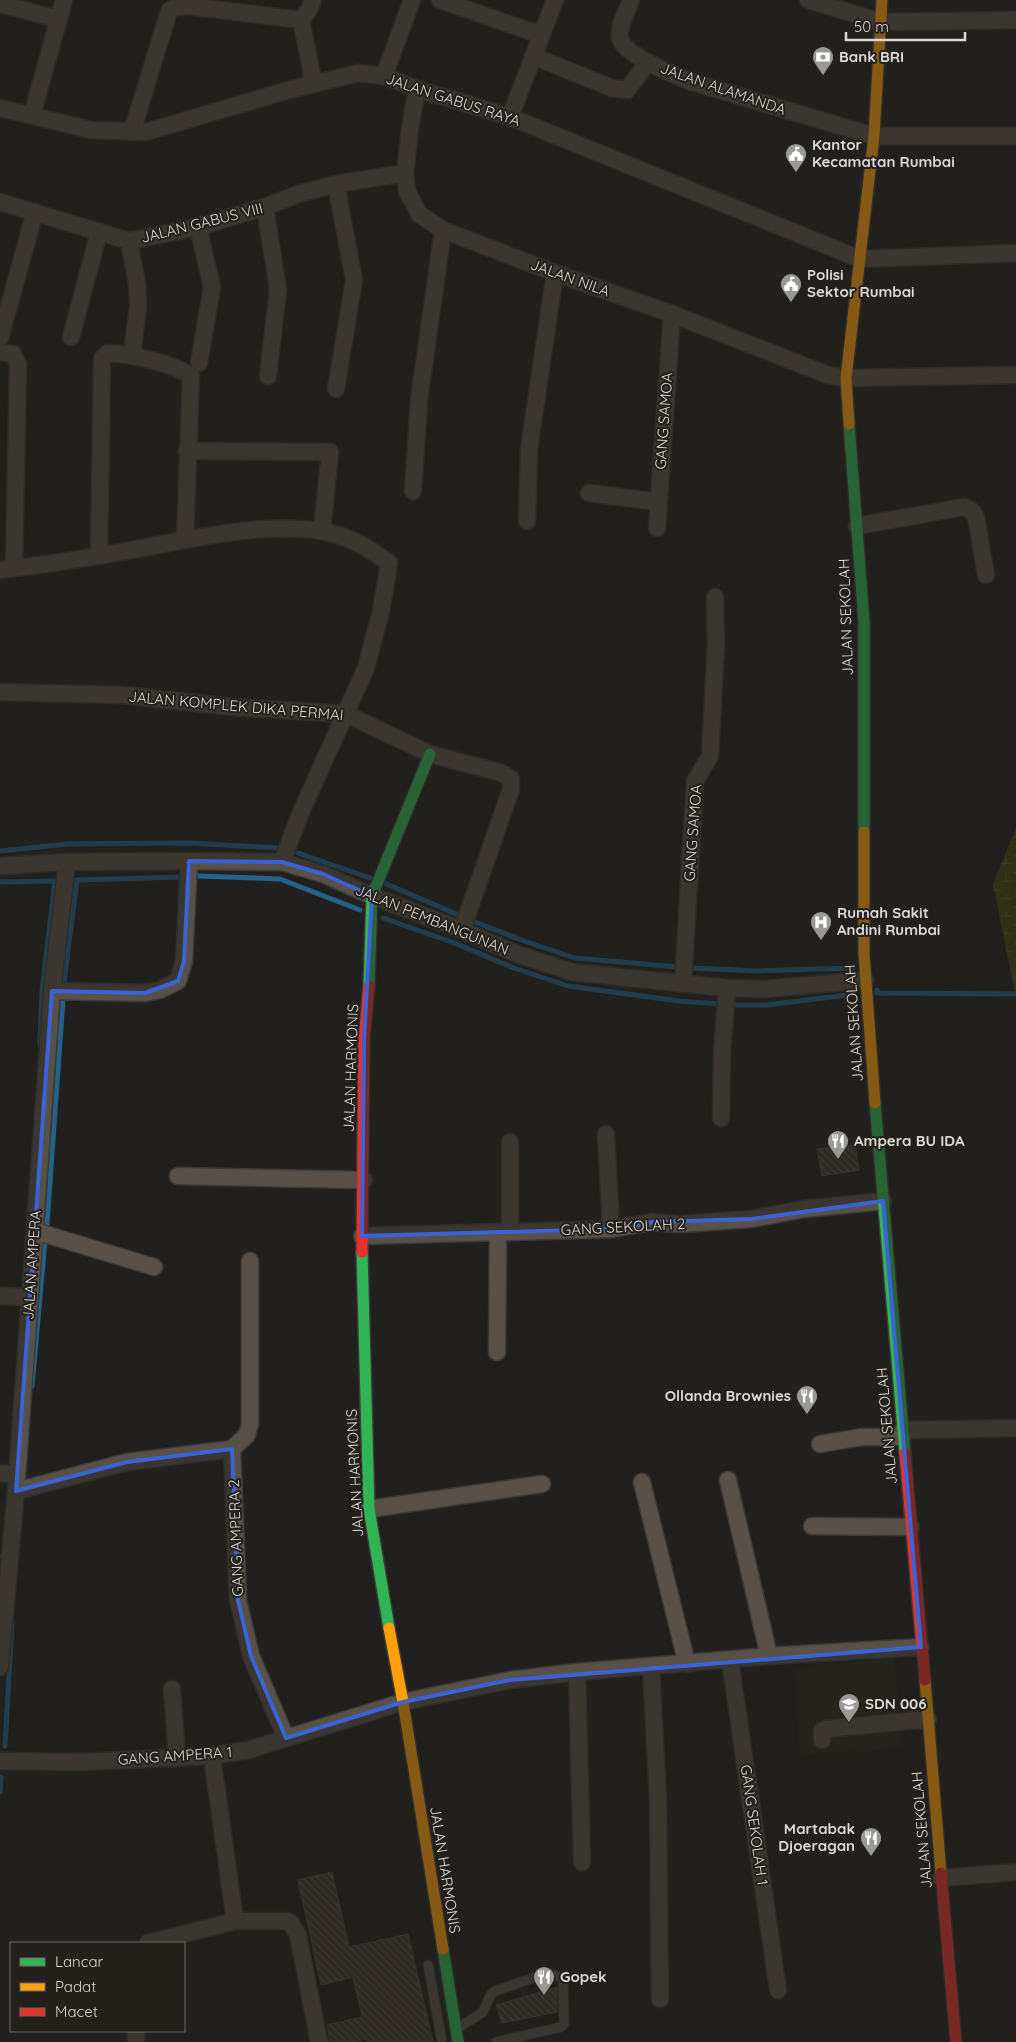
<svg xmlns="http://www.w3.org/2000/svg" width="1016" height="2042" font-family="Quicksand,sans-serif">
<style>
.built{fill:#2c241c}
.wetland{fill:url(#wetland-marsh)}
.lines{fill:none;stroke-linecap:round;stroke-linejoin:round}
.stream{stroke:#23628b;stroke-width:5}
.building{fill:url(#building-back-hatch);stroke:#4c4a48}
.lane-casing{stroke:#3b3a39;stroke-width:11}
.street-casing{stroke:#3b3a39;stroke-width:19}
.fast-casing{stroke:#3b3a39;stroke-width:14}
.slow-casing{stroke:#3b3a39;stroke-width:14}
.jam-casing{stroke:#3b3a39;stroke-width:14}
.lane{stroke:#595148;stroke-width:9}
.street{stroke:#595148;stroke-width:16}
.fast{stroke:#30b455;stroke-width:11}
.slow{stroke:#ff9f0a;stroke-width:11}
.jam{stroke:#e5322d;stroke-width:11}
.marked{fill:none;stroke:#3a63d8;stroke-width:4;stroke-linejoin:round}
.labels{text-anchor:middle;stroke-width:4;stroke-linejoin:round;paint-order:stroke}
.poi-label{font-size:15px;font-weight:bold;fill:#dbd9d6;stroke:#24201c;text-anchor:start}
.street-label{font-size:15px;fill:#dbd9d6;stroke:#24201c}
</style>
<defs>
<pattern id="wetland-marsh" width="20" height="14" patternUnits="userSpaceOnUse" patternTransform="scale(1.25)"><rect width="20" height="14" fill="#3f430d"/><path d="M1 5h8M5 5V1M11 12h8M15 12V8" fill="none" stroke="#5a5e30"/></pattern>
<pattern id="building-back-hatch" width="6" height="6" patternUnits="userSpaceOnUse" patternTransform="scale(1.25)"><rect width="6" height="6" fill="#3e372e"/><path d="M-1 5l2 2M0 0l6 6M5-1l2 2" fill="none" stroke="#59534c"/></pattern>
</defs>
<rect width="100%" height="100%" fill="#22201e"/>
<!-- built -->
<polygon class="built" points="894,1657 902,1747 800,1756 795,1669"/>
<!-- wetland -->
<polygon class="wetland" points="1016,828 1016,999 993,884"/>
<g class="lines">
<!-- stream -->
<g class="stream">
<polyline points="0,851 67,844 189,843 278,848"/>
<polyline points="298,853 370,878"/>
<polyline points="198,876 280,879 360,910"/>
<polyline points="0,882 55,881 42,991 40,1043"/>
<polyline points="384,883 463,917"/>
<polyline points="383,918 457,944 511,967 568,986 679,1001 721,1004"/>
<polyline points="470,920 524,941 575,958 678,967"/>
<polyline points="693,968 757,971 853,968"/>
<polyline points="64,982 77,880 182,877"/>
<polyline points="877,990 877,993 1016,994"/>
<polyline points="732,1005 767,1005 855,994"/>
<polyline points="47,1224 63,999"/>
<polyline points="32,1386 45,1240"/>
<polyline points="0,1576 2,1556"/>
<polyline points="5,1746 12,1622"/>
<polyline points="0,1792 1,1777"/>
</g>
</g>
<!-- building -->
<g class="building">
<polygon points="855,1145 859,1170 822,1176 817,1149"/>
<polygon points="332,1872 349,1947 408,1934 433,2042 367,2042 367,2039 355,2042 330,2042 327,2025 362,2017 353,1977 321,1985 298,1880"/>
<polygon points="557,1987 557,2012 502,2023 496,2005"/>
</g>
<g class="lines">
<!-- lane casing -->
<g class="lane-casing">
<g id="lane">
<polyline points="428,1965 442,2042"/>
<polyline points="458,2028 483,2012 491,1994 495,1991 548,1973 563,1978 564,2024 561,2027 496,2042"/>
</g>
</g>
<!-- street casing -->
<g class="street-casing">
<g id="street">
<polyline points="313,0 309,10 301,20 314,84"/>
<polyline points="440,0 541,35"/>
<path d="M 631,0 C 627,11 618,26 620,38 C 623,55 677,76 692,82 L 874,136 L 1016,136"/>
<polyline points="808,0 881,22 1016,20"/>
<polyline points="0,4 58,19"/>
<polyline points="533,56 612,88 627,90 648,62"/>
<polyline points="384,76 412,0"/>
<polyline points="417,89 410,128 405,173 407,191 419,214 443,230 555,273 672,314 828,375 846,378 1016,375"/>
<polyline points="0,108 91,130 146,132 289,90 358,73 384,76 417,89 510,117 860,259 1016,253"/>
<polyline points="32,115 64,0"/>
<polyline points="510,117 555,0"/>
<polyline points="132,132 169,11 175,7 188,6 301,20"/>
<polyline points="336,184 354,280 336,389"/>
<polyline points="0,202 129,241 198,227 265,207 298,194 336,184 405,173"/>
<polyline points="265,207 278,290 268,376"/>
<polyline points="198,227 212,287 199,363"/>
<polyline points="129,241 137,283 138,306 132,356"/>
<polyline points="71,337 99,232"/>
<polyline points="0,338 35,212"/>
<polyline points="0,352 13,354 18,364 14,568"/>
<polyline points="187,451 330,452 322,531"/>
<polyline points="413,491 419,400 443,230"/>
<polyline points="589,493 658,502"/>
<polyline points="527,521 529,449 555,273"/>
<polyline points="857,526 964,507 972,511 976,517 986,575"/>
<polyline points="657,528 672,314"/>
<path d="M 99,556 L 102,359 L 108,353 C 132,354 172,363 191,376 L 185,540"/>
<path d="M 0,570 C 44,565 88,558 132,550 C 192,539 260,522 321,531 C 347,535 368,547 389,563 L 381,611 L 366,668 L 301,812 L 282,862"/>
<polyline points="0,692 123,695 233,707 346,714 430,754 502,773 511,779 511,789 462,930"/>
<polyline points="0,866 67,862 189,861 282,862 323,874 372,896 462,930 517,954 572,972 727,988 765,989 865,980"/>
<polyline points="683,984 695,781 710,756 716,645 715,597"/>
<polyline points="52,991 145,993 160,990 178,981 184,961 189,861"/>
<polyline points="721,1118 722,1052 727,988"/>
<polyline points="606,1134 611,1229"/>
<polyline points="178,1176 364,1180"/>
<polyline points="35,1231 154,1267"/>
<polyline points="510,1232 510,1142"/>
<polyline points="362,1236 611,1229 652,1222 680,1224 751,1219 804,1209 883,1201"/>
<polyline points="0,1296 30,1297"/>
<polyline points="497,1352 498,1233"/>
<polyline points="903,1430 1016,1428"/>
<polyline points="820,1444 862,1437 903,1437"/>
<polyline points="232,1449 247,1435 250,1424 250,1261"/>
<polyline points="0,1473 17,1475"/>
<polyline points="728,1480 769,1656"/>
<polyline points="642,1482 687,1664"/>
<polyline points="16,1491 127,1462 232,1449 238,1600 251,1656 286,1738"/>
<polyline points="369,1509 542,1484"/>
<polyline points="812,1526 911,1527"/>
<polyline points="730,1660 778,1990"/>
<polyline points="0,1667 16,1491 52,991 67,862"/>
<polyline points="651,1667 658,1799 660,1999"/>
<polyline points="577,1672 582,1862"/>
<polyline points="172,1689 177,1758"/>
<polyline points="822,1740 822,1731 826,1729 928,1719"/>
<polyline points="212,1756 235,1921"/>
<polyline points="0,1761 81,1762 212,1756 248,1750 403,1702 510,1680 577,1672 769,1656 921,1647"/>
<polyline points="941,1878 1016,1872"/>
<polyline points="148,1943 235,1921 285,1921 291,1923 298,1935 319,2042"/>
<polyline points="136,2031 136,2042"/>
</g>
</g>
<!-- fast casing -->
<g class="fast-casing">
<g id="fast">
<polyline points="849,424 864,622 864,832"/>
<polyline points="369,986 372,896 430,754"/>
<polyline points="875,1103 905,1453"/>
<polyline points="362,1252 369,1509 389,1628"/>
<polyline points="443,1949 458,2042"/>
</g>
</g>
<!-- slow casing -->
<g class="slow-casing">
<g id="slow">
<polyline points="849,424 846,378 874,136 882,0"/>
<polyline points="864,832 864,954 875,1103"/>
<polyline points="389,1628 403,1702 443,1949"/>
<polyline points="925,1680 941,1873"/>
</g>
</g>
<!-- jam casing -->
<g class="jam-casing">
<g id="jam">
<polyline points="362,1252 364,1040 369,986"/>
<polyline points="905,1453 925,1680"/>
<polyline points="941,1873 956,2042"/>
</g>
</g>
<!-- lane -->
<use href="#lane" class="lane"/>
<!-- street -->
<use href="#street" class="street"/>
<!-- fast -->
<use href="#fast" class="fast"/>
<!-- slow -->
<use href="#slow" class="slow"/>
<!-- jam -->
<use href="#jam" class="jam"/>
</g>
<!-- marked area -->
<path d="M0 0H1016V2042H0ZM 189,861 L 282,862 L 323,874 L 372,896 L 364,1040 L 362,1236 L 611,1229 L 652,1222 L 751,1219 L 883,1201 L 921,1647 L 510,1680 L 403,1702 L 286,1738 L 251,1656 L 238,1600 L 232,1449 L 127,1462 L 16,1491 L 52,991 L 145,993 L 178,981 L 184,961 Z" fill="#22201e" fill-opacity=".55" fill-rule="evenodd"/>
<path class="marked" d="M 189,861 L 282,862 L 323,874 L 372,896 L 364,1040 L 362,1236 L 611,1229 L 652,1222 L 751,1219 L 883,1201 L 921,1647 L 510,1680 L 403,1702 L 286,1738 L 251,1656 L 238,1600 L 232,1449 L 127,1462 L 16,1491 L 52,991 L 145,993 L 178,981 L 184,961 Z"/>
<!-- icons -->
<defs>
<g id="bank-pin" transform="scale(1.125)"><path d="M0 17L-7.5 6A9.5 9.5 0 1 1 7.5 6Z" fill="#9a9896" stroke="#24201c"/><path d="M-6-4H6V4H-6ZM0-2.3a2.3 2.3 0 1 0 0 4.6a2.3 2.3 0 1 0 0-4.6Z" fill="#fff"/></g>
<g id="civic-pin" transform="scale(1.125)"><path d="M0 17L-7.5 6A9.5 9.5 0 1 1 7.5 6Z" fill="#9a9896" stroke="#24201c"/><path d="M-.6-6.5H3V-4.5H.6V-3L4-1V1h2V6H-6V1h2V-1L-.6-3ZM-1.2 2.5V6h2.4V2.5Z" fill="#fff"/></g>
<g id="hospital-pin" transform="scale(1.125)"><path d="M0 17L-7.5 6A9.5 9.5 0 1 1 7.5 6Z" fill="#9a9896" stroke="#24201c"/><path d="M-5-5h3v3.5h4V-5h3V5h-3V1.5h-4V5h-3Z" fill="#fff"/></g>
<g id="restaurant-pin" transform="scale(1.125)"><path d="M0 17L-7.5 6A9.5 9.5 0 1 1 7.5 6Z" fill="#9a9896" stroke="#24201c"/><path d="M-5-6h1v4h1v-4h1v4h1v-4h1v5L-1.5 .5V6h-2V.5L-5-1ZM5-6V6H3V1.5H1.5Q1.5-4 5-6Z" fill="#fff"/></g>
<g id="school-pin" transform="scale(1.125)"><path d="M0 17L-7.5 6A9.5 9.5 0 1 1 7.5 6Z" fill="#9a9896" stroke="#24201c"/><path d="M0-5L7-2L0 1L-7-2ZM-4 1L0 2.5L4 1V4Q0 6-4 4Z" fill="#fff"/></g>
</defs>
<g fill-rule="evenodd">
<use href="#bank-pin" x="823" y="57"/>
<use href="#civic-pin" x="796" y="154"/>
<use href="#civic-pin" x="791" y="284"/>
<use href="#hospital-pin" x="821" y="922"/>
<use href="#restaurant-pin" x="838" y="1141"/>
<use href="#restaurant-pin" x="807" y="1396"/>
<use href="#school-pin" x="849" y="1704"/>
<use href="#restaurant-pin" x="871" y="1838"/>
<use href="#restaurant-pin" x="544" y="1977"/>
</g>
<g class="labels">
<!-- poi labels -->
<g class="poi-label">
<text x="839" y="62">Bank BRI</text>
<text x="812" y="150">Kantor<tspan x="812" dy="17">Kecamatan Rumbai</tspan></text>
<text x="807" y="280">Polisi<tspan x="807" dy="17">Sektor Rumbai</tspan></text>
<text x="837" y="918">Rumah Sakit<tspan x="837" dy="17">Andini Rumbai</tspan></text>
<text x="854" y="1146">Ampera BU IDA</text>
<text x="791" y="1401" text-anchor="end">Ollanda Brownies</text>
<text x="865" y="1709">SDN 006</text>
<text x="855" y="1834" text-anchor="end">Martabak<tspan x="855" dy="17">Djoeragan</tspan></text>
<text x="560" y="1982">Gopek</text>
</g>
<!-- street labels -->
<g class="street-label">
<text transform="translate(723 89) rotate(19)" y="5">JALAN ALAMANDA</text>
<text transform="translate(453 100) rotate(18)" y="5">JALAN GABUS RAYA</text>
<text transform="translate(202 223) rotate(-14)" y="5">JALAN GABUS VIII</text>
<text transform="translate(570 278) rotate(20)" y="5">JALAN NILA</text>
<text transform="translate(664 421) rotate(-86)" y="5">GANG SAMOA</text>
<text transform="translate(846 617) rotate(-92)" y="5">JALAN SEKOLAH</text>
<text transform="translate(236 706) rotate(5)" y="5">JALAN KOMPLEK DIKA PERMAI</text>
<text transform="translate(693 833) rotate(-86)" y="5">GANG SAMOA</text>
<text transform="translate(432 920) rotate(22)" y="5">JALAN PEMBANGUNAN</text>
<text transform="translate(854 1023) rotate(-94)" y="5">JALAN SEKOLAH</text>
<text transform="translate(351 1068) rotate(-88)" y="5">JALAN HARMONIS</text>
<text transform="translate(623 1227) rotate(-3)" y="5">GANG SEKOLAH 2</text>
<text transform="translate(32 1265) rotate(-86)" y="5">JALAN AMPERA</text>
<text transform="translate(887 1426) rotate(-95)" y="5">JALAN SEKOLAH</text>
<text transform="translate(355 1473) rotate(-93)" y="5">JALAN HARMONIS</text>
<text transform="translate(236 1538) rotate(-92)" y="5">GANG AMPERA 2</text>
<text transform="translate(175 1756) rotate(-4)" y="5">GANG AMPERA 1</text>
<text transform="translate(754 1825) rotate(82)" y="5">GANG SEKOLAH 1</text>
<text transform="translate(922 1830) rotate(-95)" y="5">JALAN SEKOLAH</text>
<text transform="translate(445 1870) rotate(81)" y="5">JALAN HARMONIS</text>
</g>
</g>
<!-- legend -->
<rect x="10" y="1942" width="175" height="90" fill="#24201c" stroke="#6d6a66"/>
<rect x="20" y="1958" width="25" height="8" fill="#30b455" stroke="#6d6a66"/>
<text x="55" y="1967" font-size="15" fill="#dbd9d6">Lancar</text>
<rect x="20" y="1983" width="25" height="8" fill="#ff9f0a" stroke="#6d6a66"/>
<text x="55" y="1992" font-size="15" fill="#dbd9d6">Padat</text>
<rect x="20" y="2008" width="25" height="8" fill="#e5322d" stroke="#6d6a66"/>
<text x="55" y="2017" font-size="15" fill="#dbd9d6">Macet</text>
<!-- scale -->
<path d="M846 32v8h119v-8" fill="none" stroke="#dbd9d6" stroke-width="2.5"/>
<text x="854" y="32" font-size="15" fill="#dbd9d6" stroke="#24201c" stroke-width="4" paint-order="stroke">50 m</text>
</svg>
